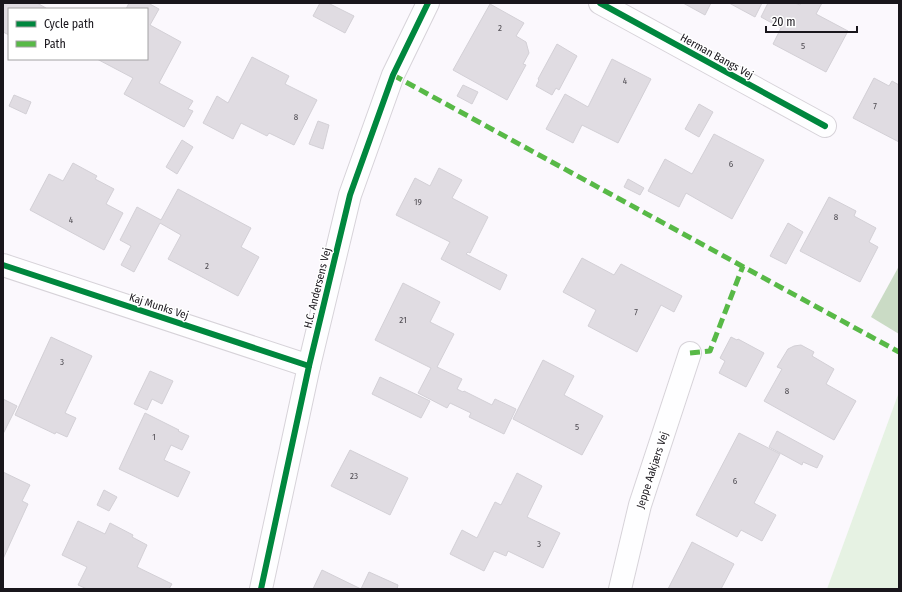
<svg xmlns="http://www.w3.org/2000/svg" width="902" height="592" font-family="'Fira Sans Condensed',sans-serif">
<style>
.green{fill:#e6f2e3}
.forest{fill:#cadbc5}
.building{fill:#e0dce2;stroke:#d3d0d6}
.lines{fill:none;stroke-linecap:round;stroke-linejoin:round}
.minor-casing{stroke:#d7d3d9;stroke-width:24}
.minor{stroke:#fefeff;stroke-width:22}
.quiet{stroke:#58b947;stroke-width:5;stroke-dasharray:10 5;stroke-linecap:butt}
.cycleway-casing{stroke:#fff;stroke-width:8}
.cycleway{stroke:#00873e;stroke-width:6}
.labels{text-anchor:middle;stroke-width:3;stroke-linejoin:round;paint-order:stroke}
.number-label{font-size:9px;fill:#4e4b51}
.street-label{font-size:11px;fill:#19161c;stroke:#fff}
</style>
<rect width="100%" height="100%" fill="#fbf8fd"/>
<!-- green -->
<polygon class="green" points="899,392 899,589 827,589"/>
<!-- forest -->
<polygon class="forest" points="899,266 899,334 871,317"/>
<!-- building -->
<g class="building">
<polygon points="3,3 37,3 46,8 45,9 9,9 9,35 3,32"/>
<polygon points="129,3 148,3 159,9 150,25 181,42 159,83 193,101 188,109 193,111 184,127 124,94 133,78 97,59 147,59 147,9 126,9"/>
<polygon points="320,3 328,3 354,16 345,33 313,16"/>
<polygon points="683,3 711,3 705,15"/>
<polygon points="729,3 762,3 755,17"/>
<polygon points="768,3 795,3 800,5 801,3 822,3 816,14 848,31 826,72 773,44 781,28 761,17"/>
<polygon points="490,4 524,23 516,36 526,42 529,53 523,64 526,65 507,100 453,70"/>
<polygon points="557,44 577,56 559,90 556,88 552,95 536,86 539,80 538,79"/>
<polygon points="252,57 289,76 285,84 317,100 294,145 269,133 267,136 241,123 233,139 203,123 217,96 228,103"/>
<polygon points="612,59 651,79 618,143 582,125 573,143 546,129 565,94 588,107"/>
<polygon points="874,78 889,86 892,81 899,85 899,142 853,118"/>
<polygon points="463,85 478,92 472,104 457,96"/>
<polygon points="14,95 31,102 26,114 9,106"/>
<polygon points="699,104 713,112 699,137 685,129"/>
<polygon points="318,121 329,125 323,149 309,144"/>
<polygon points="714,134 764,160 732,219 686,193 679,207 648,191 665,159 692,174"/>
<polygon points="182,140 193,147 177,174 166,167"/>
<polygon points="73,163 97,176 95,179 114,189 106,204 123,213 104,250 30,210 49,174 63,181"/>
<polygon points="439,168 462,180 452,198 488,217 470,253 468,252 466,254 507,275 500,290 441,259 450,242 396,215 415,178 430,186"/>
<polygon points="628,179 644,188 640,195 624,187"/>
<polygon points="178,189 251,228 241,247 259,257 238,296 168,259 181,235 160,223 134,272 121,265 131,246 120,240 137,207 161,220"/>
<polygon points="829,197 856,211 854,216 876,228 869,242 878,247 860,282 800,251"/>
<polygon points="788,223 803,232 786,264 770,256"/>
<polygon points="582,258 614,275 621,264 682,296 674,312 661,305 637,352 588,326 596,310 563,292"/>
<polygon points="403,283 440,302 430,322 454,334 437,367 462,379 457,389 463,392 464,391 492,405 495,399 516,409 504,434 469,417 471,413 450,403 447,408 418,393 431,368 375,340"/>
<polygon points="51,337 92,356 65,413 76,418 67,437 56,432 55,434 15,415"/>
<polygon points="731,337 737,340 738,339 764,353 746,387 719,373 725,361 720,358"/>
<polygon points="801,345 814,352 812,356 834,369 826,384 856,401 834,440 764,401 782,369 777,367 788,349 794,346"/>
<polygon points="543,360 574,376 564,395 603,416 582,455 513,419"/>
<polygon points="150,371 173,381 162,404 152,399 147,410 134,404"/>
<polygon points="380,377 430,401 421,418 372,394"/>
<polygon points="3,399 17,406 3,434"/>
<polygon points="145,413 179,430 178,431 189,436 182,450 171,445 164,460 190,472 178,497 119,469"/>
<polygon points="777,431 823,456 817,468 803,462 802,465 769,447"/>
<polygon points="739,433 780,454 754,503 776,515 762,541 741,530 737,537 696,515"/>
<polygon points="350,450 408,478 390,515 331,486"/>
<polygon points="3,472 30,485 22,501 28,504 3,559"/>
<polygon points="517,473 542,486 527,517 560,533 543,568 508,551 506,556 494,551 484,571 450,554 462,530 477,538 495,502 501,505"/>
<polygon points="104,490 117,497 109,511 97,505"/>
<polygon points="78,521 105,534 110,523 133,535 132,537 147,545 137,567 172,584 169,589 87,589 78,585 87,567 62,555"/>
<polygon points="692,542 734,564 721,589 668,589"/>
<polygon points="322,570 361,589 313,589"/>
<polygon points="369,572 398,585 397,589 361,589"/>
</g>
<g class="lines">
<!-- minor casing -->
<g class="minor-casing">
<g id="minor">
<polyline points="600,3 825,126"/>
<polyline points="3,265 309,366"/>
<polyline points="261,589 309,366 350,195 393,75 428,3"/>
<polyline points="620,589 640,505 690,353"/>
</g>
</g>
<!-- minor -->
<use href="#minor" class="minor"/>
<!-- quiet -->
<g class="quiet">
<polyline points="393,75 899,352"/>
<polyline points="690,353 710,351 743,266"/>
</g>
<!-- cycleway casing -->
<g class="cycleway-casing">
<g id="cycleway">
<polyline points="600,3 825,126"/>
<polyline points="3,265 309,366"/>
<polyline points="261,589 309,366 350,195 393,75 428,3"/>
</g>
</g>
<!-- cycleway -->
<use href="#cycleway" class="cycleway"/>
</g>
<g class="labels">
<!-- number labels -->
<g class="number-label">
<text x="500" y="31">2</text>
<text x="803" y="49">5</text>
<text x="625" y="84">4</text>
<text x="875" y="109">7</text>
<text x="296" y="120">8</text>
<text x="731" y="167">6</text>
<text x="418" y="205">19</text>
<text x="836" y="220">8</text>
<text x="71" y="223">4</text>
<text x="207" y="269">2</text>
<text x="636" y="315">7</text>
<text x="403" y="323">21</text>
<text x="62" y="365">3</text>
<text x="787" y="394">8</text>
<text x="577" y="430">5</text>
<text x="154" y="440">1</text>
<text x="354" y="479">23</text>
<text x="735" y="484">6</text>
<text x="539" y="547">3</text>
</g>
<!-- street labels -->
<g class="street-label">
<text transform="translate(717 56) rotate(29)" y="4">Herman Bangs Vej</text>
<text transform="translate(317 288) rotate(-76)" y="4">H.C. Andersens Vej</text>
<text transform="translate(159 306) rotate(18)" y="4">Kaj Munks Vej</text>
<text transform="translate(652 470) rotate(-72)" y="4">Jeppe Aakjærs Vej</text>
</g>
</g>
<!-- border -->
<rect width="902" height="592" fill="none" stroke="#19161c" stroke-width="8"/>
<!-- legend -->
<rect x="8" y="8" width="140" height="52" fill="#ffffff" stroke="#a3a2a4"/>
<rect x="16" y="21" width="20" height="6" fill="#00873e" stroke="#a3a2a4"/>
<text x="44" y="28" font-size="12" fill="#19161c">Cycle path</text>
<rect x="16" y="41" width="20" height="6" fill="#58b947" stroke="#a3a2a4"/>
<text x="44" y="48" font-size="12" fill="#19161c">Path</text>
<!-- scale -->
<path d="M766 26v6h91v-6" fill="none" stroke="#19161c" stroke-width="2"/>
<text x="772" y="26" font-size="12" fill="#19161c" stroke="#ffffff" stroke-width="3" paint-order="stroke">20 m</text>
</svg>
